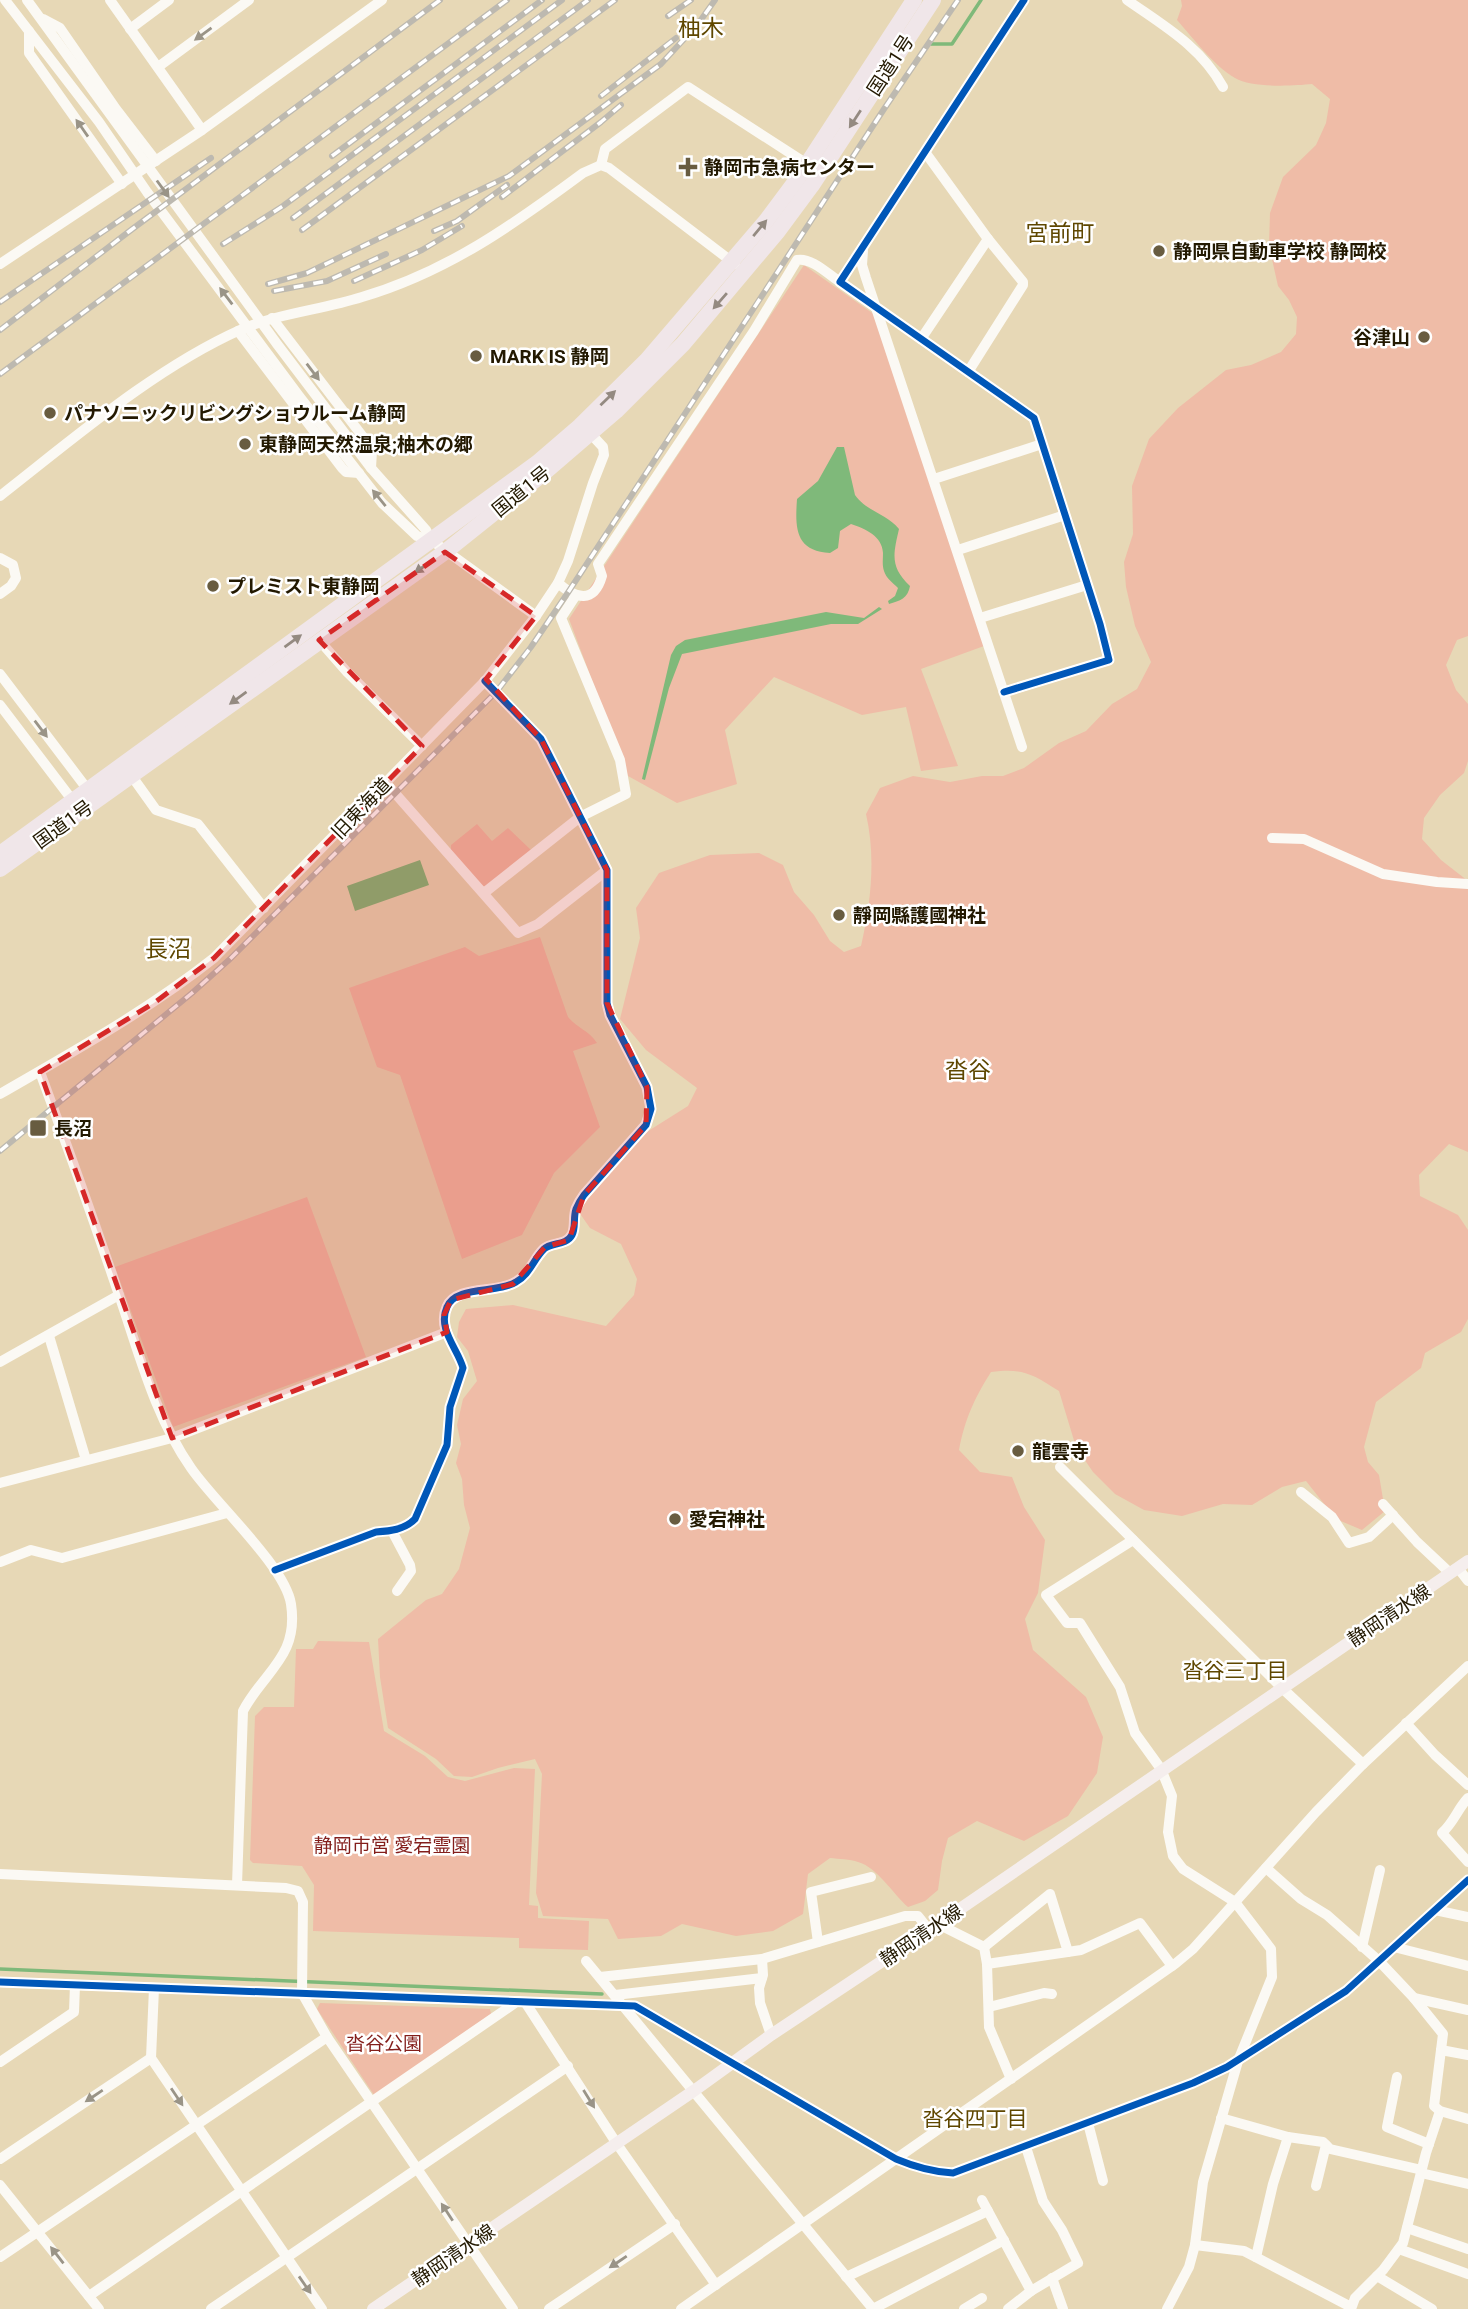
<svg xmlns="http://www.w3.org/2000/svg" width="1468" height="2309" font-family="Roboto,'Noto Sans JP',sans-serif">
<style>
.green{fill:#efbca7}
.water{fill:#7fb97a}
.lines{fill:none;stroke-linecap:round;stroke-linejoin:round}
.stream{stroke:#7fb97a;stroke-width:3.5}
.minor{stroke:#fbf9f4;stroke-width:10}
.major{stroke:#f5eeed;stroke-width:12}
.highway{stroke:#f0e6e9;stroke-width:16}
.rail-casing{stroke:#bdb9b0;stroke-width:6}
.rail{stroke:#fff;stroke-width:3.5;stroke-dasharray:10;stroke-linecap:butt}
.cycleway-casing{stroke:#fff;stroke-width:11}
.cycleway{stroke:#0057b8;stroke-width:7}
.oneway{fill:#9a9487}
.oneway2{fill:#948a81}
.marked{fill:#d62828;fill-opacity:0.2;stroke:#d62828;stroke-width:5;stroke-dasharray:14 9;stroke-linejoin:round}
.poi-dot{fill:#685c40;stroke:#fff;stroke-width:2.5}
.labels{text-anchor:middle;stroke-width:5;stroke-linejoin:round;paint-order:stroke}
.street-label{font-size:19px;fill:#231901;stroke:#fff}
.poi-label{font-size:19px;font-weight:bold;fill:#231901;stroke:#fff;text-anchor:start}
.park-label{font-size:19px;fill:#831e1b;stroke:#fff}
.neighbourhood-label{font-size:21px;fill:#5f4700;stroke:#fff}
.quarter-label{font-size:23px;fill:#5f4700;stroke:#fff}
</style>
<rect width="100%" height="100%" fill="#e7d8b6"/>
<!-- green -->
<g class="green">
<path d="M 1181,0 L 1468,0 L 1468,636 L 1457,640 L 1446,665 L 1456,690 L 1468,704 L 1468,761 L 1464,773 L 1440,795 L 1424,818 L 1422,839 L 1441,860 L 1468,881 L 1468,1152 L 1449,1144 L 1419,1175 L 1420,1196 L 1458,1215 L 1468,1230 L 1468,1319 L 1461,1332 L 1425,1353 L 1421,1368 L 1376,1402 L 1364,1447 L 1368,1462 L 1379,1475 L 1385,1511 L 1362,1530 L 1336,1519 L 1306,1481 L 1282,1487 L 1252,1505 L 1223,1504 L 1182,1516 L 1144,1510 L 1115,1494 L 1093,1472 L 1076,1447 L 1059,1391 C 1032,1374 1024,1368 991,1372 C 974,1399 965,1419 959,1450 L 980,1472 L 1012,1477 L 1024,1507 L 1045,1540 L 1038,1593 L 1025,1619 L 1033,1650 L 1086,1697 L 1103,1737 L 1097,1773 L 1068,1816 L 1024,1841 L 977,1821 L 948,1838 L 942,1861 L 938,1890 L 925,1901 L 908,1907 C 893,1894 877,1867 858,1862 C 850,1859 839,1859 830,1858 L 808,1874 L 803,1914 L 773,1931 L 736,1936 L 682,1924 L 661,1936 L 618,1939 L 608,1919 L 543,1916 L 536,1893 L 542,1774 L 535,1759 L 498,1768 L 472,1777 L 454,1776 L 436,1759 L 388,1728 L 380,1677 L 378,1639 L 426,1600 L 442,1594 L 459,1569 L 470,1528 L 464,1505 L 462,1479 L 456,1463 L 461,1444 L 457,1425 L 463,1399 L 477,1381 L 468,1351 L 457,1337 L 459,1322 L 466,1309 L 513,1305 L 606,1326 L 634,1295 L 637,1279 L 621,1244 L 590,1228 L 576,1208 L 634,1140 L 688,1106 L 697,1088 L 646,1050 L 620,1019 L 640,938 L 636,908 L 659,873 L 710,855 L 759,853 L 783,865 L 794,892 L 814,915 L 830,941 L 844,952 L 861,946 C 871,903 876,857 866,814 L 880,788 L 913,776 L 950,782 L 982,776 L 1003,776 L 1024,768 L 1059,743 L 1086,731 L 1112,704 L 1137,689 L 1151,662 L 1135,626 L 1126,587 L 1124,562 L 1133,534 L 1132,486 L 1149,439 L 1178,408 L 1226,370 L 1251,365 L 1281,352 L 1296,334 L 1297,317 L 1289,300 L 1278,286 L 1269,246 L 1270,213 L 1283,177 L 1316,145 L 1326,123 L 1330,99 L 1312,84 C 1292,86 1252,88 1235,78 C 1214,66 1193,38 1177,20 L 1182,6 Z"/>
<polygon points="804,265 875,315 984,646 921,669 958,766 921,771 906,707 862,715 774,677 725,730 737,784 677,803 628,776 569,619"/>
<polygon points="477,824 492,841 508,828 531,850 487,886 482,886 451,850 451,845"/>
<path d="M 540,937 L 568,1017 C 578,1029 589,1030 597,1043 L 573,1051 L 600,1127 L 554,1173 L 522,1235 L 462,1259 L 400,1075 L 377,1067 L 349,988 L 465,947 L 479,956 Z"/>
<polygon points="307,1197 366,1357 173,1427 115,1267"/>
<polygon points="318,1641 369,1642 384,1731 425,1756 448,1777 465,1781 514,1768 535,1769 529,1905 538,1906 538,1918 589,1921 588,1950 519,1948 519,1938 313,1931 314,1885 302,1866 253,1863 250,1860 255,1716 264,1707 294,1707 296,1649 313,1649"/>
<polygon points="320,2003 490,2009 491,2014 374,2095 317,2009"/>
</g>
<!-- water -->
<g class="water">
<path d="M 837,447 L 844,447 L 855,495 C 867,512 886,513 899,529 C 893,555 890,567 910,586 C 908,598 900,601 889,604 L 888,601 L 895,596 L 898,588 C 893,583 886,578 884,571 C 882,565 883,559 883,553 C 882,536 866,529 851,524 L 840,531 L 838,548 L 830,553 C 795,551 795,528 797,499 L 818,481 Z"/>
<polygon points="879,607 882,609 858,624 831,624 682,654 669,688 645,780 642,779 671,655 676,646 685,640 826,612 864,618"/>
<polygon points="420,860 429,885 355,911 347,886"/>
</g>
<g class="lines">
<!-- stream -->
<g class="stream">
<polyline points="931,44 952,44 981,0"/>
<polyline points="0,1969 602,1994"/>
</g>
<!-- minor -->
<g class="minor">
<polyline points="5,0 99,122 147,192 299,396 382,503 417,536 431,540 536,616"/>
<polyline points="27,0 277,344 371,468 426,530 431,540"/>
<polyline points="110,0 202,130"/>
<path d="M 1127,0 C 1164,26 1200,46 1223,87"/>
<polyline points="43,19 60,28 116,109 156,161"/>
<polyline points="130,29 169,0"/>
<polyline points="29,31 29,53 122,184"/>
<polyline points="158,67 249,0"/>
<polyline points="601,165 605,149 688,87 807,164"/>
<polyline points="863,251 862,265 866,278 1022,747"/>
<polyline points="0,264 202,130 382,0"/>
<polyline points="272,318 370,446 372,451 371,468"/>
<polyline points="238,331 342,468 346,472 359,473"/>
<polyline points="921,339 988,239 925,152"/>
<polyline points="968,372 1023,285 1023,282 988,239"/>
<polyline points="934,479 1042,444"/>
<path d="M 0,496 C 73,439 155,368 240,330 C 279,313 321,310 362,297 C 447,272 513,225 583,173 L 601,165 L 609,168 L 735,264"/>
<polyline points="958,550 1065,515"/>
<polyline points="0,558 13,565 16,578 11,586 0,594"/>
<path d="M 558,583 C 576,599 594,604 602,576 L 598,564 L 754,331 L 797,260 C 811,257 828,274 840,282"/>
<polyline points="980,618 1087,585"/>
<polyline points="319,640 347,672 422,746"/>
<polyline points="0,674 88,790 88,795"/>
<polyline points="1004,692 1109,660 1100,624 1034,418 840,282 1024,0"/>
<polyline points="0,705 73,801 79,803"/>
<polyline points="131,775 156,810 198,824 264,908"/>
<polyline points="386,783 518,933 538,924 607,870"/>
<polyline points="1272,838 1304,839 1383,874 1437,882 1468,884"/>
<polyline points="484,893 580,817 626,794 620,760 561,618 576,595"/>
<path d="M 40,1072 C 67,1145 93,1218 118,1292 C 139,1352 154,1415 191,1468 C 215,1503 285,1566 291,1604 C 299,1657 264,1671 243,1711 L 237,1885"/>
<path d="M 0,1094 C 74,1051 147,1011 214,958 L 485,681 L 536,616 L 558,583 L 568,561 L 593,483 L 604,455 L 603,447 L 590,433"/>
<polyline points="49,1336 86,1460"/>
<polyline points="0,1362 119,1295"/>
<polyline points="1060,1467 1282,1688 1363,1764"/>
<polyline points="0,1483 172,1438 447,1332"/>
<polyline points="1301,1492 1332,1517 1349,1543 1369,1537 1393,1515"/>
<polyline points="1383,1504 1417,1542 1450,1573"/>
<polyline points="392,1531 410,1565 411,1571 397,1591"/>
<polyline points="1133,1540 1046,1595 1067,1623 1080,1623 1120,1687 1135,1733 1161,1769 1172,1796 1168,1832 1173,1856 1183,1869 1235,1902 1271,1949 1272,1977 1238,2061 1203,2182 1195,2245 1189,2267 1167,2309"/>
<polyline points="0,1562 31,1550 62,1558 227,1513"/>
<polyline points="1458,1568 1468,1581"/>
<path d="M 275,1570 L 376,1532 C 390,1531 404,1530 415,1519 L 447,1445 L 450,1407 L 463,1368 C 458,1349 437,1329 447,1307 C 456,1285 497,1294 516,1282 C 530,1274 533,1260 544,1249 C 551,1242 566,1246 572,1235 C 576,1228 573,1218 576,1209 C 578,1204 581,1199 584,1195 L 646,1125 L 651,1109 L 647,1087 L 610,1015 L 607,1003 L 607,870 L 541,739 L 485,681"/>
<polyline points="1406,1723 1435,1755 1468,1785"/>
<path d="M 1468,1798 C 1457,1810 1454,1822 1442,1833 L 1468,1862"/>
<polyline points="1266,1868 1301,1899 1327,1915 1379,1961 1414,1998 1443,2034 1434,2106 1440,2111 1468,2119"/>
<polyline points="0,1874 286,1888 298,1891 303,1902 302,1993 327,2037 513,2309"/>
<polyline points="1435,1910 1468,1917"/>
<polyline points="938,1924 984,1947 987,1964 989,2027 1011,2079"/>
<polyline points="818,1942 811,1892 871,1877"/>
<polyline points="984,1947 1050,1894 1068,1952"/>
<polyline points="1362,1947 1380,1870"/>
<polyline points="1394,1947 1468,1966"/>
<polyline points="762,1959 763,1975 759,1988 760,2003 771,2035"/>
<polyline points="586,1961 873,2309"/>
<polyline points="987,1964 1081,1950 1140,1923 1172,1966"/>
<polyline points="600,1977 762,1959 905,1916 918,1916 929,1930"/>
<path d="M 0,1982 L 635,2006 L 896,2159 C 915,2167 933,2172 953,2173 L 1193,2083 L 1227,2067 L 1346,1991 L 1468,1880"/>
<polyline points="154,1988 151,2058 322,2309"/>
<polyline points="615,1995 762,1978"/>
<polyline points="1414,1998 1468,2010"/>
<polyline points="525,2002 617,2144 716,2285"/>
<polyline points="989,2007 1044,1993 1052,1994"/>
<polyline points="1441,2050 1468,2055"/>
<polyline points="0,2062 74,2012 75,1985"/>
<polyline points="1397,2077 1387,2127 1429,2144"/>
<polyline points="1221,2118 1288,2137 1323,2142 1330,2149 1422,2170"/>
<polyline points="1088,2123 1103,2181"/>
<polyline points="0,2159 151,2058"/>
<polyline points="1421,2173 1468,2184"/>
<polyline points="0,2185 99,2309"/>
<polyline points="1316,2186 1326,2145"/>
<polyline points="982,2200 1031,2291"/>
<polyline points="1407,2228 1468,2249"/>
<polyline points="1195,2245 1244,2251 1351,2307"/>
<polyline points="1399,2249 1468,2274"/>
<polyline points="0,2257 327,2037"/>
<polyline points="1256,2257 1273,2184 1288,2137"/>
<polyline points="1377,2276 1432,2309"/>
<polyline points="846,2277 988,2211"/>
<polyline points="1052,2278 1063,2309"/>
<polyline points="89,2296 518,2001"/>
<polyline points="211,2309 568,2066"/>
<polyline points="549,2309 675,2224"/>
<polyline points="681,2309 1175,1964 1193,1949 1316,1812 1363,1764 1468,1666"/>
<polyline points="873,2309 1004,2240"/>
<polyline points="964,2309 982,2298"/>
<polyline points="1008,2309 1031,2291 1078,2263 1062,2230 1043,2201 1026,2147"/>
<polyline points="1351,2309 1355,2298 1383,2270 1403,2243 1426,2153 1440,2111"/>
</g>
<!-- major -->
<polyline class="major" points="373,2309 695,2090 771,2035 938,1924 1468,1561"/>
<!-- highway -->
<g class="highway">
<polyline points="0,854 537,463 580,426 647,360 766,221 798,178 914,0"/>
<polyline points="0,869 445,552 545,472 616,411 683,344 778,231 812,185 933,0"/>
</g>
<!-- rail casing -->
<g class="rail-casing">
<g id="rail">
<polyline points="668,16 691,0"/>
<polyline points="601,96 676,38"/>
<polyline points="332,156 542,0"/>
<polyline points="502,197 601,122 621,105"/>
<polyline points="293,218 588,0"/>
<polyline points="302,230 615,0"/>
<polyline points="434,231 457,221 507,185"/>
<polyline points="223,244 283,206 562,0"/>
<polyline points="354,281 422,250 462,226"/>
<polyline points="268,284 307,273 509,176 661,64 698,24 715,0"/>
<polyline points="274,291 327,281 386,254"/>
<polyline points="0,302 211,158"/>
<polyline points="0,330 131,230 440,0"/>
<polyline points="0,374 507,0"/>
<polyline points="0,1151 192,993 230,959 497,691 531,647 569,591 884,109 958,0"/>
</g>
</g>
<!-- rail -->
<use href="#rail" class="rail"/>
<!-- cycleway casing -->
<g class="cycleway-casing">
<g id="cycleway">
<polyline points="1004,692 1109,660 1100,624 1034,418 840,282 1024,0"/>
<path d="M 275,1570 L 376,1532 C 390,1531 404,1530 415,1519 L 447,1445 L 450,1407 L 463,1368 C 458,1349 437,1329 447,1307 C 456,1285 497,1294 516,1282 C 530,1274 533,1260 544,1249 C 551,1242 566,1246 572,1235 C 576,1228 573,1218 576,1209 C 578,1204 581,1199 584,1195 L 646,1125 L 651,1109 L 647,1087 L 610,1015 L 607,1003 L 607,870 L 541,739 L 485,681"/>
<path d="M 0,1982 L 635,2006 L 896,2159 C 915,2167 933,2172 953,2173 L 1193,2083 L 1227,2067 L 1346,1991 L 1468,1880"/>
</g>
</g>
<!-- cycleway -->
<use href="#cycleway" class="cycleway"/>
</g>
<!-- one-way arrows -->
<defs><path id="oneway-solid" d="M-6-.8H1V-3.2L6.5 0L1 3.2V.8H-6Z" transform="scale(1.75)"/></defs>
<g class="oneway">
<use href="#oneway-solid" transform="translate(203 34) rotate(144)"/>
<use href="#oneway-solid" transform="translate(82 128) rotate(-125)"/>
<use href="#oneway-solid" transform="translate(163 189) rotate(54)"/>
<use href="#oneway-solid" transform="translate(226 296) rotate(-127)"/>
<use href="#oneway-solid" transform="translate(313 372) rotate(53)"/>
<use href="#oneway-solid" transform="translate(379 498) rotate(-129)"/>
<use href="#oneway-solid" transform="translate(41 729) rotate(53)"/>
<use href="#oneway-solid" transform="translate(94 2096) rotate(146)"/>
<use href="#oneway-solid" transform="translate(177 2097) rotate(56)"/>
<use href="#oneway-solid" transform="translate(589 2099) rotate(58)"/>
<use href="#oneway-solid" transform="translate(447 2212) rotate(-123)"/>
<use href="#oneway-solid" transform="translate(57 2255) rotate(-128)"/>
<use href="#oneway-solid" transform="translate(618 2262) rotate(146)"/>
<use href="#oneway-solid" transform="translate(305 2285) rotate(55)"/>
</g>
<g class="oneway2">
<use href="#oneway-solid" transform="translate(855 119) rotate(123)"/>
<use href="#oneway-solid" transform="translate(760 228) rotate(-50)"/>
<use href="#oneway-solid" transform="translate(720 301) rotate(131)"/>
<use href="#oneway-solid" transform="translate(608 398) rotate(-44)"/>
<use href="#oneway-solid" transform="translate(423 567) rotate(145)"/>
<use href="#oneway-solid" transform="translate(293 641) rotate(-36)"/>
<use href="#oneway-solid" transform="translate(238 698) rotate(144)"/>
</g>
<!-- marked area -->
<path class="marked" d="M 445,552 L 536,616 L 486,679 L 541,739 L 607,870 L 607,1003 L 647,1087 L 646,1125 L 584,1195 L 569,1240 L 545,1247 L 513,1284 L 451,1300 L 444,1315 L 447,1332 L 172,1438 L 40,1072 L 154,1003 L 214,958 L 422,746 L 319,640 Z"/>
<!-- markers -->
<g class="poi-dot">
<path d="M684.5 156.5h7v7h7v7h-7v7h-7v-7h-7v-7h7z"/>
<circle cx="1159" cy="251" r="7"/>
<circle cx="1424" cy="337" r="7"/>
<circle cx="476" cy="356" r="7"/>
<circle cx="50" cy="413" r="7"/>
<circle cx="245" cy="444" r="7"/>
<circle cx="213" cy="586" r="7"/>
<circle cx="839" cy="915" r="7"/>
<rect x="29" y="1119" width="18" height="18" rx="3.5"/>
<circle cx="1018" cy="1451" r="7"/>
<circle cx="675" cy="1519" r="7"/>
</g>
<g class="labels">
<!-- street labels -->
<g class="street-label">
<text transform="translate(890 65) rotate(-57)" y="7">国道1号</text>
<text transform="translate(521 491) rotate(-39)" y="7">国道1号</text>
<text transform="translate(361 808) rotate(-46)" y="7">旧東海道</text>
<text transform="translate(63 824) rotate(-36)" y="7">国道1号</text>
<text transform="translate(1389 1615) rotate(-34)" y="7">静岡清水線</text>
<text transform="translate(921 1935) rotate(-34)" y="7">静岡清水線</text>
<text transform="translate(453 2255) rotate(-34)" y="7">静岡清水線</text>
</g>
<!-- poi labels -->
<g class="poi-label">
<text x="704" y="174">静岡市急病センター</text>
<text x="1173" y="258">静岡県自動車学校 静岡校</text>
<text x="1410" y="344" text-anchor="end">谷津山</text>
<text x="490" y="363">MARK IS 静岡</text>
<text x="64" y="420">パナソニックリビングショウルーム静岡</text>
<text x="259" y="451">東静岡天然温泉;柚木の郷</text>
<text x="227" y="593">プレミスト東静岡</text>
<text x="853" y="922">靜岡縣護國神社</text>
<text x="54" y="1135">長沼</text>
<text x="1032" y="1458">龍雲寺</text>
<text x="689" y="1526">愛宕神社</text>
</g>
<!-- park labels -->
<g class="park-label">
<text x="392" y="1852">静岡市営 愛宕霊園</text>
<text x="384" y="2050">沓谷公園</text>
</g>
<!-- neighbourhood labels -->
<g class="neighbourhood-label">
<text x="1235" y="1678">沓谷三丁目</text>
<text x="975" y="2126">沓谷四丁目</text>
</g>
<!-- quarter labels -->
<g class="quarter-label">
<text x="701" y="36">柚木</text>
<text x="1060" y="241">宮前町</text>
<text x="168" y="957">長沼</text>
<text x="968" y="1078">沓谷</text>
</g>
</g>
</svg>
